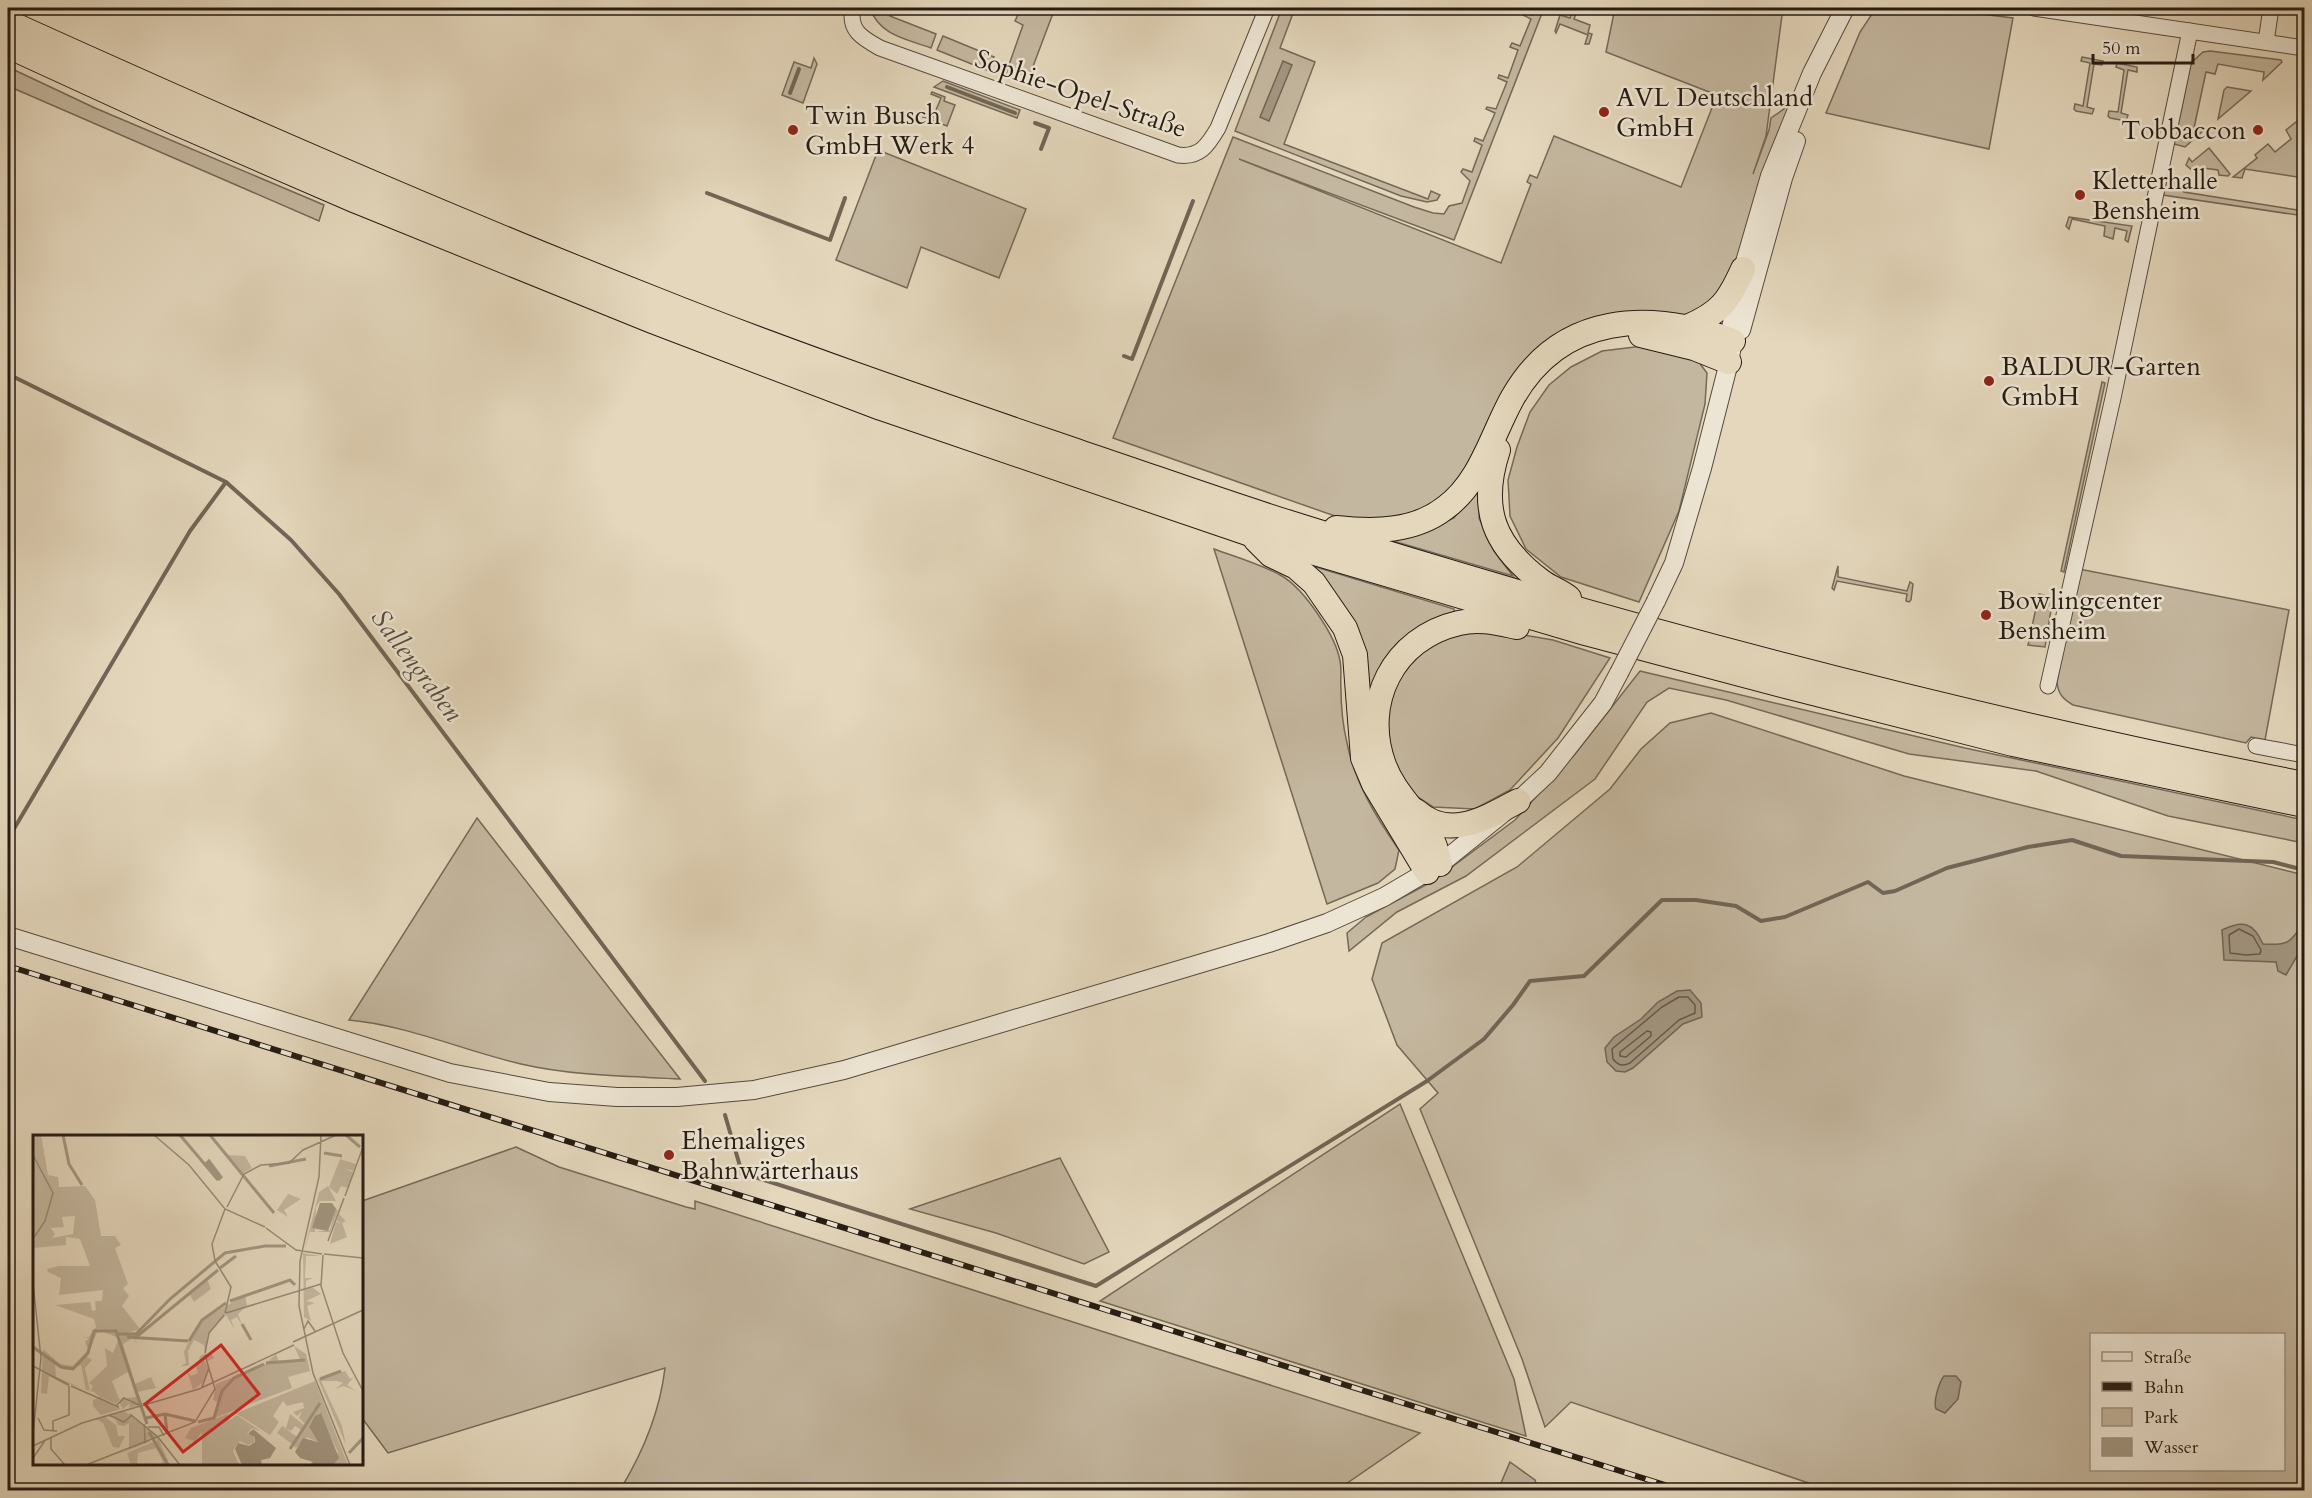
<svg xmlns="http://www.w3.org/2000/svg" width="2312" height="1498" font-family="Cardo,serif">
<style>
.green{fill:#c4b79f;stroke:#746958;stroke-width:1.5;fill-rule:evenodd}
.water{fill:#a39782;stroke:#716555;stroke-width:1.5}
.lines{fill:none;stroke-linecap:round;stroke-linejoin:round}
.shore{stroke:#64594a;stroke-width:1.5}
.stream{stroke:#716555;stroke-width:4}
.minor-casing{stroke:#554a3c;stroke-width:17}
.tertiary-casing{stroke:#554a3c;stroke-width:20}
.trunk-casing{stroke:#251b12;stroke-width:26}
.minor{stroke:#ede5d3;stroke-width:15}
.tertiary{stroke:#ede5d3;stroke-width:18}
.trunk{stroke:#e4d7bc;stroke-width:24}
.rail-casing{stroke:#251b12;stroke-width:6}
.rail{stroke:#ede5d3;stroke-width:4;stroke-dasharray:11;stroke-linecap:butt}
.tertiary-bridge-casing{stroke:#554a3c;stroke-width:20;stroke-linecap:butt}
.tertiary-bridge{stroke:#ede5d3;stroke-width:18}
.poi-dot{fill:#8f2418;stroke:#ede5d3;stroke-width:2}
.labels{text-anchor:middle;stroke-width:5;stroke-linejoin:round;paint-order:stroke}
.street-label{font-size:26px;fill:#251b12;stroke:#ede5d3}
.poi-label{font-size:26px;fill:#251b12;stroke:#ede5d3;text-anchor:start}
.water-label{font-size:27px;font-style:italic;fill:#574d3f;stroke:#ede5d3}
.inset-river{fill:none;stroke:#a39782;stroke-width:3}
.inset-road{fill:none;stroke:#988c78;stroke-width:1.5}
.view{fill:#d62828;fill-opacity:0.15;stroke:#d62828;stroke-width:3}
.inset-edge{fill:none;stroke:#251b12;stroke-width:3}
</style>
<rect width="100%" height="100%" fill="#e4d7bc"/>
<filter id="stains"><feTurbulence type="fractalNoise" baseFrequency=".00333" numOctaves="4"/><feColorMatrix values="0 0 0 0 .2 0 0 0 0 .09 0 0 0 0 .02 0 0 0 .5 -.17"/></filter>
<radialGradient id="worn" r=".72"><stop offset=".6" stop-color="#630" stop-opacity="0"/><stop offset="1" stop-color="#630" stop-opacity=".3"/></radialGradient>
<!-- green -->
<g class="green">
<path d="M 870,8 L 893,8 L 890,16 L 936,34 L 931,48 C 906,39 879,35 870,8 Z"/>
<polygon points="1021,8 1055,8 1029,77 1016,72 1013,79 1005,76 1023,25 1015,21"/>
<polygon points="1282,8 1295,8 1280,48 1315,62 1284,144 1428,199 1431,191 1440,195 1437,200 1427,202 1401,196 1235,131"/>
<polygon points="1536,8 1544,8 1454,240 1239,159 1501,263 1531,184 1527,182 1530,175 1537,178 1554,136 1681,187 1717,95 1606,52 1615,8 1783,8 1766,136 1753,174 1769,130 1771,118 1790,105 1741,252 1722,294 1688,318 1570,332 1444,498 1411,517 1352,522 1113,438 1233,137 1414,207 1433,213 1444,214 1449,206 1462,203 1470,181 1461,172 1463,169 1472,172 1482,145 1474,141 1475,138 1483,141 1495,113 1486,109 1487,107 1496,109 1507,82 1498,78 1499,75 1508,78 1518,50 1510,47 1512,43 1520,46 1531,19 1523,15 1524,12 1533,15"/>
<polygon points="1571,8 1578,8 1574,19 1590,25 1588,33 1592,34 1589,44 1585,44 1588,35 1560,24 1556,33 1555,31 1560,15 1570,18 1573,9"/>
<polygon points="1876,8 1932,8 2013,18 1989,149 1826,113 1860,32"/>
<polygon points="943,36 994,57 989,71 937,50"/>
<polygon points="2210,51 2281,60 2282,62 2263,80 2264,72 2218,64 2215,74 2206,72 2194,128 2204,130 2185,147 2174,144 2191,63 2203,52"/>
<polygon points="2082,57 2103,61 2102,65 2094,64 2087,107 2094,109 2092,114 2076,111 2074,109 2075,104 2083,106 2090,63 2081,61"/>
<polygon points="814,58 817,64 803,103 782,95 794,62 811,68"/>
<polygon points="2117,63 2137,67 2137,72 2128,70 2121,113 2128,115 2126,121 2110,118 2108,116 2109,111 2118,112 2124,70 2116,67"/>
<polygon points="8,67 95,108 324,205 319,221 8,86"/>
<polygon points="943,81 1020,110 1017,118 934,87"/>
<polygon points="2227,87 2251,91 2218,119 2224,90"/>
<polygon points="932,92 945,97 944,101 955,105 947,126 923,117 924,114 933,117 941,98 931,94"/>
<polygon points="2301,118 2299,123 2304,130 2304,178 2245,169 2242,178 2233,177 2257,158 2255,155 2268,144 2275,152 2291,139 2286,130"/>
<polygon points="2209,148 2230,174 2228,176 2219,175 2218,170 2195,167 2194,172 2186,165 2189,158 2192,162"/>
<polygon points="878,150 1026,209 999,278 921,247 907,288 836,260"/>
<polygon points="2169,179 2185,182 2184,192 2304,211 2304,216 2163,195 2166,180"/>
<polygon points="2069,217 2132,226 2128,242 2125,240 2127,231 2115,228 2113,239 2104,236 2105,226 2072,219 2069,229 2066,226"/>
<polygon points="1651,345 1698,361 1707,373 1705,404 1679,511 1639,602 1561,577 1526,549 1510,516 1508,480 1517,447 1530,412 1549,385 1571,367 1602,351"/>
<polygon points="2102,382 2105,383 2064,572 2061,571"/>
<polygon points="1481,481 1479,518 1494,551 1513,576 1393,541 1427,530 1454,518"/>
<path d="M 1214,549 C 1236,557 1261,564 1282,576 C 1304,589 1336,636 1340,661 C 1342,670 1340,680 1341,689 C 1341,706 1343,726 1347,743 C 1355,783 1376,817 1399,850 L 1395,869 L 1378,883 L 1327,904 Z"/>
<polygon points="1838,566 1838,577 1907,591 1910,582 1913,584 1911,600 1909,602 1906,601 1907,594 1837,581 1834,590 1832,588"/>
<polygon points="1316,567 1454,609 1455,614 1366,704 1313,573"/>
<path d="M 2079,569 L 2289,610 L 2265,740 L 2251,737 L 2246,743 L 2073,705 C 2063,699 2058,694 2057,682 Z"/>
<polygon points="2039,594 2053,597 2045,647 2028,645"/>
<polygon points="1478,627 1553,640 1610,658 1558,738 1510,790 1475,809 1433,807 1407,790 1389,754 1383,719 1400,674 1430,642"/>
<polygon points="1640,671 1965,748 2304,820 2304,843 2168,816 2036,771 1909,754 1726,700 1669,688 1647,702 1595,779 1466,876 1397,912 1349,951 1347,933 1366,917 1433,881 1515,820 1575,754"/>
<path d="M 1711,713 L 1904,776 L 2304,875 L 2304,1490 L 1829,1490 L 1571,1402 L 1545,1427 L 1522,1359 L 1420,1109 L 1438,1093 L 1397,1045 L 1372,979 L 1382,943 L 1517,867 L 1610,789 L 1641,749 L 1670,723 ZM 2092,1334 L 2284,1334 L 2284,1470 L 2092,1470 Z"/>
<path d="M 477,818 L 680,1079 C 627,1076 573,1076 521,1064 C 465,1051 406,1025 349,1020 Z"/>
<polygon points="1400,1104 1514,1379 1526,1436 1100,1301"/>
<path d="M 516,1147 L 559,1167 L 686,1207 L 695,1209 L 695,1201 L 1420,1433 L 1337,1490 L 620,1490 C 642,1454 660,1411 665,1368 L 388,1453 L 362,1418 L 362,1201 Z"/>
<polygon points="1060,1158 1109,1252 1084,1264 996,1233 910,1209"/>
<polygon points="1510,1462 1535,1480 1538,1490 1498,1490"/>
</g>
<!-- water -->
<g class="water">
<polygon points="1283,61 1292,65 1269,121 1260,117"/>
<path d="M 2304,921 L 2304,948 L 2297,956 L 2286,975 L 2278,971 L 2276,962 L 2224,960 L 2222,930 C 2243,920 2253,922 2263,944 C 2289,946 2291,942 2304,921 Z"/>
<polygon points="1690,990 1701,1003 1702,1017 1683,1024 1633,1068 1625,1072 1616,1071 1607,1062 1605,1048 1614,1037 1641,1019 1658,1002 1677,991"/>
<path d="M 1944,1376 L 1956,1376 L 1961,1382 L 1958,1399 L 1945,1413 L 1936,1409 C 1933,1402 1939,1382 1944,1376 Z"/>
</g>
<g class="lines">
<!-- shore -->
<g class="shore">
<polygon points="2239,929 2253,936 2261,950 2260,954 2246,955 2230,953 2229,935"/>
<path d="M 1679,997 L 1688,997 L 1695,1005 L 1695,1013 L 1679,1020 L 1630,1063 C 1622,1067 1618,1065 1613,1059 L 1612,1049 L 1662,1007 Z"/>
<polygon points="1647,1031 1651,1032 1651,1036 1626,1057 1620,1056 1620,1052"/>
</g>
<!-- stream -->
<g class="stream">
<polyline points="947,87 1015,113"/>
<polyline points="790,93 799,69"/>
<polyline points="1035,123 1049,128 1041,149"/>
<polyline points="707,193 830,240 845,198"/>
<polyline points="1124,356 1132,359 1193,201"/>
<polyline points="8,374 226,482 291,540 339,594 705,1081"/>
<polyline points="8,839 190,531 226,482"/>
<polyline points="725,1115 742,1173 1096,1286 1427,1081 1484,1039 1513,1005 1530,981 1584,976 1662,900 1696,900 1736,906 1761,921 1785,917 1868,882 1883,893 1895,891 1947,868 2028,847 2072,840 2121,856 2273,862 2304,870"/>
</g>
<!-- minor casing -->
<g class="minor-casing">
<g id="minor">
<path d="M 853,8 C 848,30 862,38 880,48 L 1178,155 C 1200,158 1208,145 1218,128 L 1267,8"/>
<polyline points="2034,8 2304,48"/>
<polyline points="2266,42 2271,8"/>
<polyline points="2048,686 2113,398 2190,31"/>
<polyline points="2256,746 2304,755"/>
</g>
</g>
<!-- tertiary casing -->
<g class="tertiary-casing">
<g id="tertiary">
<polyline points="1741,330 1783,178 1796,141"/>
<polyline points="1656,601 1674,563 1702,468 1729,362 1733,341 1731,328 1743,269 1770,176 1812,73 1845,8"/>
<polyline points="8,936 450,1073 549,1092 617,1097 677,1097 754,1090 844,1070 1269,943 1327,923 1384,897 1440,864 1518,801 1548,773 1603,703 1619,673"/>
</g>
</g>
<!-- trunk casing -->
<g class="trunk-casing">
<g id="trunk">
<path d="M 8,22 C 222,119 438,214 657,300 C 797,356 939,404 1082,453 C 1151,476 1220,501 1290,523 C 1623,628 1962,717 2304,784"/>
<polyline points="8,46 176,123 356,201 652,321 881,408 1247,533 1585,633 1797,689 2013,744 2304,805"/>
<path d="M 1687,327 C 1721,313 1729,300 1743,269"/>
<polyline points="1641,335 1694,348 1729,362"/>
<path d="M 1498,450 C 1479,508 1493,545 1541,581 C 1550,588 1561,591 1569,598"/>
<path d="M 1336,528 C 1374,532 1414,532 1445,508 C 1481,482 1492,434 1513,397 C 1561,313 1650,310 1733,341"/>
<polyline points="1256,540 1271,555 1296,567 1314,583 1345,628 1355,655 1363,758 1374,784 1427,872"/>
<path d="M 1416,811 C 1449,841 1486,818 1518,801"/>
<path d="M 1440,864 C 1437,855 1436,845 1431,838 C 1418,812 1394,793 1384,765 C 1361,703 1393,638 1459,623 C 1479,618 1498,623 1517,627"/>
</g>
</g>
<!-- minor -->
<use href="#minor" class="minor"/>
<!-- tertiary -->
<use href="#tertiary" class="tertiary"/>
<!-- trunk -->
<use href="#trunk" class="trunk"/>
<!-- rail casing -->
<g class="rail-casing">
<polyline id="rail" points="8,966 1681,1490"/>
</g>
<!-- rail -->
<use href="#rail" class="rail"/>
<!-- tertiary-bridge casing -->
<g class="tertiary-bridge-casing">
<polyline id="tertiary-bridge" points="1619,673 1656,601"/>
</g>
<!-- tertiary-bridge -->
<use href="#tertiary-bridge" class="tertiary-bridge"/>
</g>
<!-- markers -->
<g class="poi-dot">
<circle cx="1604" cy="112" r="6"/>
<circle cx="793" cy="130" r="6"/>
<circle cx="2258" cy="130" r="6"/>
<circle cx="2080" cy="195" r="6"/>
<circle cx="1989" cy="381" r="6"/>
<circle cx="1986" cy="615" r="6"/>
<circle cx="669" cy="1155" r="6"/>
</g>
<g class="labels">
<!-- street labels -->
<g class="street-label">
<text transform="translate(1081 93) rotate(19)" y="9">Sophie-Opel-Straße</text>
</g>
<!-- poi labels -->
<g class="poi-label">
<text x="1616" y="106">AVL Deutschland<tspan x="1616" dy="30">GmbH</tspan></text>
<text x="805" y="124">Twin Busch<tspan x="805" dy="30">GmbH Werk 4</tspan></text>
<text x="2246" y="139" text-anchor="end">Tobbaccon</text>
<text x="2092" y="189">Kletterhalle<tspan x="2092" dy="30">Bensheim</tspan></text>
<text x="2001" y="375">BALDUR-Garten<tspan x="2001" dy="30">GmbH</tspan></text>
<text x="1998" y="609">Bowlingcenter<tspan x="1998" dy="30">Bensheim</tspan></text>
<text x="681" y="1149">Ehemaliges<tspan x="681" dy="30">Bahnwärterhaus</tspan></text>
</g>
<!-- water labels -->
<g class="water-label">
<text transform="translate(417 665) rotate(53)" y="9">Sallengraben</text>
</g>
</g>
<!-- overview -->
<g transform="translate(33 1135)">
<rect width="330" height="330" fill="#e4d7bc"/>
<path d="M 0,0 L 8,0 L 15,40 L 25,42 L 26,52 L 52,51 L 62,65 L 68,101 L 82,101 L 88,110 L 82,113 L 95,149 L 90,153 L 96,161 L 89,171 L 107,194 L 88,200 L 107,196 L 101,203 L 105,211 L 100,203 L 90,209 L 102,249 L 118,242 L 123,253 L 105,257 L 109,268 L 113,268 L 110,269 L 96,273 L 97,268 L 90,274 L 86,267 L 91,263 L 98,268 L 95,263 L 89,263 L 83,269 L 67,262 L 88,274 L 68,280 L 60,271 L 60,265 L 67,262 L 61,257 L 33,248 L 35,250 L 36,252 L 16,241 L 14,259 L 8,258 L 9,237 L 23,243 L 9,235 L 10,214 L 27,229 L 40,231 L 55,215 L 52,207 L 56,203 L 49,202 L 56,202 L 63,192 L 61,184 L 22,170 L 57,167 L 59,176 L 63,175 L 62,166 L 69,166 L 70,155 L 26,160 L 28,143 L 15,137 L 14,134 L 26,131 L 57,131 L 47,104 L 33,102 L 33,110 L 0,113 L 3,100 L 0,103 ZM 42,81 L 40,99 L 19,103 L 22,99 L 18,93 L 31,92 L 29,82 ZM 65,195 L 86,203 L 80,218 L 72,213 L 74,231 L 56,248 L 60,251 L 57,257 L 52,233 L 59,225 L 54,222 ZM 22,229 L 34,235 L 48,230 L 53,255 L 23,242 ZM 95,237 L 103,262 L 86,264 L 79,246 ZM 183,6 L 195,20 L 212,21 L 219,33 L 210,38 ZM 307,24 L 323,29 L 320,36 L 311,33 L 321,38 L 315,53 L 308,51 L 304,59 L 296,52 ZM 295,51 L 303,66 L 287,66 L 283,72 L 282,97 L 297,95 L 302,72 L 305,76 L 297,97 L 277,97 L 271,117 L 286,57 ZM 255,59 L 268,64 L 251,75 L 255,82 L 244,75 ZM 306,79 L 313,86 L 309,88 L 314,102 L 297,109 L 303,87 L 308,88 L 304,86 ZM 270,118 L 287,121 L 273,121 L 272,143 L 280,143 L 273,146 L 273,154 L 279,152 L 288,159 L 273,166 L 282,168 L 274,171 L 278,186 L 271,182 ZM 174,144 L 178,154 L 161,167 L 156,158 ZM 212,160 L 214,171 L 205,179 L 209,190 L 204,182 L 198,185 L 202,195 L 193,180 L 175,200 L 173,219 L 178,218 L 181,223 L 175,226 L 170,223 L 176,234 L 172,246 L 160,255 L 154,235 L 158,241 L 165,238 L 163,231 L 155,232 L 165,229 L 167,221 L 172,219 L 171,210 L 161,205 L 155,216 L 156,230 L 152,231 L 148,231 L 153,228 L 151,217 L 156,206 L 169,185 ZM 261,211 L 273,219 L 277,236 L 255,242 L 259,253 L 181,283 L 187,268 L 180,265 L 183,249 L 232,229 L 243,219 L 246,227 L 267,224 ZM 312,236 L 317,244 L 321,242 L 314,250 L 323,256 L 311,251 L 302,254 L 310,248 L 304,246 L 288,246 L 309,291 L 313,310 L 285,244 ZM 282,246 L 315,330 L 300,330 L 305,317 L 286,278 L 276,292 L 285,307 L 274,302 L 263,313 L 260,310 L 287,267 L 272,289 L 266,283 L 269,276 L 264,281 L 260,277 L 271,273 L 270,267 L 254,271 L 250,266 L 240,281 L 246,287 L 237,300 L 204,279 L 199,280 ZM 91,276 L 110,289 L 111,305 L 112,290 L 130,308 L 146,330 L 126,305 L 137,330 L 127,330 L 130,326 L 123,313 L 105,318 L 104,330 L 98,330 L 94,318 L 125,305 L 119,302 L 112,306 L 119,306 L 81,321 L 96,314 L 96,288 L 91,291 L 85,290 L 81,281 L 72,282 L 83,290 L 85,301 L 92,301 L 86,313 L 80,312 L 70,288 L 63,284 ZM 195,279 L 197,285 L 204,280 L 229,297 L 219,293 L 214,299 L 222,302 L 221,307 L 215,310 L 207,306 L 204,309 L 200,316 L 206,330 L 169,330 L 169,297 L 162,306 L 152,303 L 158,293 ZM 257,279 L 271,290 L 268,295 L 262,291 L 258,296 L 252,293 L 264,302 L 259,309 L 244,298 L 249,291 L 253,293 Z" fill="#c4b79f" fill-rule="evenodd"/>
<path d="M 287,68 L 299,68 L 303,74 L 295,96 L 279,93 ZM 288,278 L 306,323 L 300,330 L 276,330 L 280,327 L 267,323 L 262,317 L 270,303 L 285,307 L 276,292 L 282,281 ZM 220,294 L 243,313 L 237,323 L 228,325 L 229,330 L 209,330 L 202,314 L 205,308 L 216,311 L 222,307 L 222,302 L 215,299 Z" fill="#a39782"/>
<path class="inset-river" d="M 30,0 L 36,29 L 49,50M 147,0 L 185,45M 177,0 L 241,78M 313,0 L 327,12M 291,18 L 309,21M 176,26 L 188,42 L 186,44 L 174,28 ZM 236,31 L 273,24M 187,133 L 203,121M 197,166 L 257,145 L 262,150M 209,189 L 218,205M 84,199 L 103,199 L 137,164 L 192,118 L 232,111 L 253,111M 94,202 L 155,206M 102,203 L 185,135M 156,206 L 169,185 L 193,168M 0,212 L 28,232 L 40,234 L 55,218 L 61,196 L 83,196 L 114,289M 233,228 L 272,225M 287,244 L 308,236M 132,279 L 134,298M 113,283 L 132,279 L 162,286M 165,287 L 181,283 L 189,256 L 201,243 L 231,229M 116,297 L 135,330M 257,314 L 287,268M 316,318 L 330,303"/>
<path class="inset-road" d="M 121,0 L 156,30 L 192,74 L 232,92M 288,0 L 286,42 L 267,126 L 266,171 L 280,238 L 317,330M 0,20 L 20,58 L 12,86 L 0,104M 312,61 L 330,12M 194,72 L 211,39 L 228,30 L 256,28 L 270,15 L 303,0M 233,93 L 263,115 L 289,119M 295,106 L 311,63M 291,119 L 330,123M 290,120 L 288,151 L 310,218 L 330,256M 0,148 L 8,223 L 0,299M 192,178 L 198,152 L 182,126 L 179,109 L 192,74M 193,178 L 288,149M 271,194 L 275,186 L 282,196M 260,207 L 330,175M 172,218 L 176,198 L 191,180M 0,231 L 36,250M 38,251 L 86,272M 169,252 L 176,233M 84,270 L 91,263 L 106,270M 97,279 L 125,302 L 147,330M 76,280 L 91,287 L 99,280M 5,283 L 11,295 L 24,296M 111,289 L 112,308M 115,292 L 126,292 L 131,301M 20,295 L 20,286 L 36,280 L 36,251M 18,303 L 18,314 L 32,330M 0,311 L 49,288 L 166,254 L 261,210M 0,323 L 13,304M 53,330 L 162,287 L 182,254 L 172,220"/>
<path class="view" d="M 188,210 L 226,259 L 150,317 L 112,269 Z"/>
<rect width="330" height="330" class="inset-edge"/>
</g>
<!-- margin -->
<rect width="2312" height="1498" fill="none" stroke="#e4d7bc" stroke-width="30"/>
<rect x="9" y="9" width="2294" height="1480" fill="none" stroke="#251b12" stroke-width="3"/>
<rect x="15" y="15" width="2282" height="1468" fill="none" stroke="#251b12" stroke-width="1.5"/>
<!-- legend -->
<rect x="2090" y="1333" width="195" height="138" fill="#ede5d3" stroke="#9d9486" stroke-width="1.5"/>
<rect x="2102" y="1352" width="30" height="9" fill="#ede5d3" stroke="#9d9486" stroke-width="1.5"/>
<text x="2144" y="1363" font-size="18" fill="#251b12">Straße</text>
<rect x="2102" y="1382" width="30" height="9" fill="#251b12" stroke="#9d9486" stroke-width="1.5"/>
<text x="2144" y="1393" font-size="18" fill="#251b12">Bahn</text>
<rect x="2102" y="1408" width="30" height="18" fill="#c4b79f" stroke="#9d9486" stroke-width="1.5"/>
<text x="2144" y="1423" font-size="18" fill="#251b12">Park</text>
<rect x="2102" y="1438" width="30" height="18" fill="#a39782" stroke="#9d9486" stroke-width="1.5"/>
<text x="2144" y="1453" font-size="18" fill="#251b12">Wasser</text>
<!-- scale -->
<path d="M2093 54v9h100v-9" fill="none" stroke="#251b12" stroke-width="3"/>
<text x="2102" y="54" font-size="18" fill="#251b12" stroke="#ede5d3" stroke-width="4.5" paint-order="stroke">50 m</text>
<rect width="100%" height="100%" filter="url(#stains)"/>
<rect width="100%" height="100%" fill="url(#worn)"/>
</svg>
